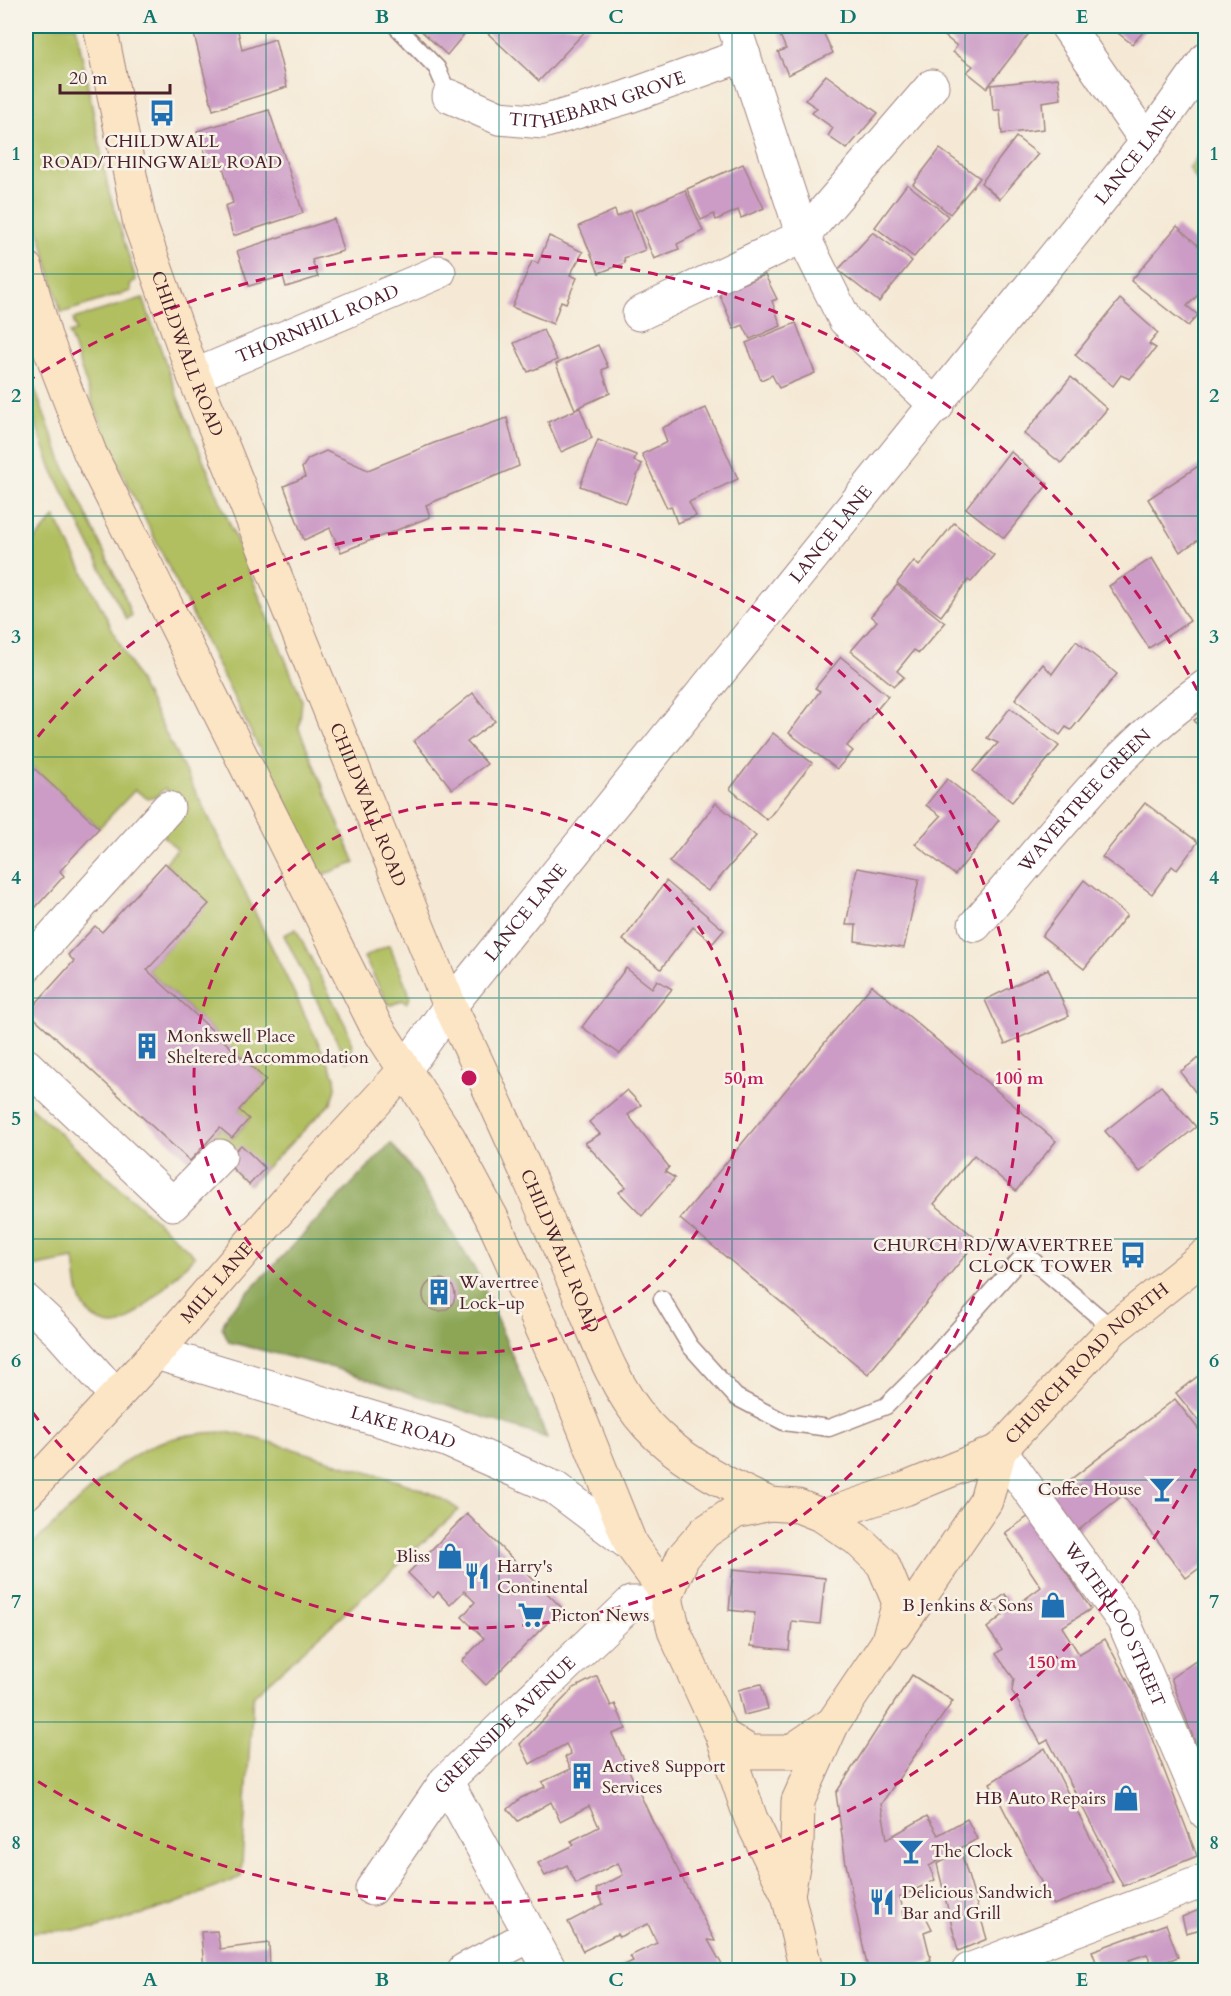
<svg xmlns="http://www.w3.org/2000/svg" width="1231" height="1996" font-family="Cardo,serif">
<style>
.green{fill:#b1bf61;stroke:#7e6f46;stroke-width:1.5}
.forest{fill:#8ca657;stroke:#6b6241;stroke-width:1.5}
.building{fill:#cc9cc6}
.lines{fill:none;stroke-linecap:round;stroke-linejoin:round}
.lane-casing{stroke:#a08480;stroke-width:19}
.street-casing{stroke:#a08480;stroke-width:35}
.secondary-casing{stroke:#a08480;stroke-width:35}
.lane{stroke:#fff;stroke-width:16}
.street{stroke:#fff;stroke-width:33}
.secondary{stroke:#fce5c4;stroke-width:33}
.grid{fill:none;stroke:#0f766e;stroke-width:1.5;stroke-opacity:0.55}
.ring{fill:none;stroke:#c2185b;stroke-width:3;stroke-dasharray:10 8}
.labels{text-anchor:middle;stroke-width:5;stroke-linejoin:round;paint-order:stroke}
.street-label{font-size:18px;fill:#4a1f2b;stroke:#f7f3e8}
.poi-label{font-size:18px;fill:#4a1f2b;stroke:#f7f3e8;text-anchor:start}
.centre{fill:#c2185b;stroke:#f7f3e8;stroke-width:3}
.ring-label{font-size:18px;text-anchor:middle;font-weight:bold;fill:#c2185b;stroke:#f7f3e8;stroke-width:5;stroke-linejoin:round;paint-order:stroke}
.neatline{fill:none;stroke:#0f766e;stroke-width:2}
.grid-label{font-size:20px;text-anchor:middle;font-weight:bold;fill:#0f766e}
</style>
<rect width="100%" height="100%" fill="#f7f3e8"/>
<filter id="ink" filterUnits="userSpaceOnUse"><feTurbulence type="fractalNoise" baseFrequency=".0167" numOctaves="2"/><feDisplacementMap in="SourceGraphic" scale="12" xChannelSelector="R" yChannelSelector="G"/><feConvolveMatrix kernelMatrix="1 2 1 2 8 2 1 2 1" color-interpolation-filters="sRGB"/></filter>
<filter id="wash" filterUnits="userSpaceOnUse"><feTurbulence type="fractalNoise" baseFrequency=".008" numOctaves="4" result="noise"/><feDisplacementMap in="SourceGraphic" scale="24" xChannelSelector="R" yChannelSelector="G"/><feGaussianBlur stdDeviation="1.35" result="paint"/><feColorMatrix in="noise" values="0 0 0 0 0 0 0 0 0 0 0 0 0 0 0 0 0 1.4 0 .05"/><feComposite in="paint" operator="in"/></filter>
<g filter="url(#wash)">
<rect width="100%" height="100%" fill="#f5e9d5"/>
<!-- green -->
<g class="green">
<polygon points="26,26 76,26 109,192 136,280 130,285 131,291 61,313 37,223 26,166"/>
<polygon points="1205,147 1206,147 1205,193 1189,168"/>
<polygon points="143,298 178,398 302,700 299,729 355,863 322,875 126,481 94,407 69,333 76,331 73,319"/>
<polygon points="26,366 63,464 125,597 131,616 126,619 52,469 26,397"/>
<polygon points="55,517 207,814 335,1077 336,1089 331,1103 249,1185 207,1143 220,1128 233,1138 249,1120 239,1110 266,1080 147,970 208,904 165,863 177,849 163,836 186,809 165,788 156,797 148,799 135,790 99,828 26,761 26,550"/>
<polygon points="296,929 346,1026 351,1039 353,1059 347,1061 284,935"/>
<polygon points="389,945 408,990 410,998 406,1003 402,1000 392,1005 388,1004 364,957"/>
<path d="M 26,1103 L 195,1256 C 175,1276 151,1304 128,1320 C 110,1333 87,1318 81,1300 C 76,1288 76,1272 74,1259 L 26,1268 Z"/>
<path d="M 226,1432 C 270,1440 313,1455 356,1469 C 390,1479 430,1488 459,1510 L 253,1696 L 241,1877 L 175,1904 L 95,1929 L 26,1932 L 26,1550 C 62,1519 114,1460 158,1443 C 180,1435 203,1432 226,1432 Z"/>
</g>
<!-- forest -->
<polygon class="forest" points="391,1143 417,1176 479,1276 547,1438 334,1368 229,1342 222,1327 229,1312"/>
<g id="blocks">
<!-- building -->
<g class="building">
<polygon points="192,26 237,26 242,50 275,39 287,87 213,110"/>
<polygon points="416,26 471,26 447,55"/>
<polygon points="480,26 590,26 539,81"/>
<polygon points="776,26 820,26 833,53 788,75 778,52 786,49"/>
<polygon points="941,26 986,26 990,29 992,26 1016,26 1028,35 987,88 967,72 973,66 953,52 957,46 937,30"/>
<polygon points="1109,26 1149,26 1132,44"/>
<polygon points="826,75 878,113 847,149 828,136 833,128 812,113 817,108 805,100"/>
<polygon points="1058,78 1061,99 1042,102 1044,129 1002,134 1000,110 993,110 991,85"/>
<polygon points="269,110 303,213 233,236 225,206 233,203 221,159 209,163 197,131"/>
<polygon points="1016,137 1038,154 1000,199 981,183"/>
<polygon points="940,149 980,178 950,214 913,184"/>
<polygon points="743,164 764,208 741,218 738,210 716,220 714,214 701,220 687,189"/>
<polygon points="907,184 948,216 914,257 875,227"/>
<polygon points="685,190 703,231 677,244 679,249 654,259 635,212"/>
<polygon points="615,210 617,217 631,210 645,250 624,258 625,263 599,273 579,226"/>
<polygon points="334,219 343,251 312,260 318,277 286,287 283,276 249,286 237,251"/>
<polygon points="1177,226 1206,253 1206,287 1187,306 1198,315 1188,326 1131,281"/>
<polygon points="873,232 912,261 879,302 838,270"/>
<polygon points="549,236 583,252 570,275 577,278 566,303 561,301 553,324 512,307 532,261 538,263"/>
<polygon points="765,275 777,299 772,301 781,326 750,339 743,325 734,329 719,293"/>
<polygon points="1120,299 1158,333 1149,344 1156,348 1130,379 1121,375 1113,386 1075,355"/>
<polygon points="796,323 815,373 779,388 772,375 761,380 746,343"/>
<polygon points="543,330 557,360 528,372 514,343"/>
<polygon points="598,345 608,367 602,370 610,393 575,409 556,364"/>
<polygon points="1071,377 1107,409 1061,463 1024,434"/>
<polygon points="580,408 592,438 561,452 548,422"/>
<polygon points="706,408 738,479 689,502 696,516 677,523 671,506 667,508 642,454 667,442 662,428"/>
<polygon points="507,418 519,466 426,505 430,517 341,552 330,528 304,540 284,486 305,477 302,468 308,459 326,451 368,470 434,443"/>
<polygon points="598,440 636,455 634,461 642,464 626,503 580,486"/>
<polygon points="1010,451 1048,484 1004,538 966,508"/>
<polygon points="1206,461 1206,535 1180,552 1148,499"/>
<polygon points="954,523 994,555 971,582 968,580 941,616 897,583 914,561 919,566"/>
<polygon points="1152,558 1190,621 1149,648 1109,586"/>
<polygon points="897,585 945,623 919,653 914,650 897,671 904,677 894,686 851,651 877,621 871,616"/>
<polygon points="1076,641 1117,674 1071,730 1066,727 1060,735 1015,699 1043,664 1052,674"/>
<polygon points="841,657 888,696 847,746 853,751 837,769 789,733 820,691 815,688"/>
<polygon points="473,693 495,721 467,742 487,764 452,789 414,741"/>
<polygon points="1010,708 1059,746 1012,802 973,771 998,743 987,738"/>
<polygon points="1206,713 1206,738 1194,720"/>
<polygon points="773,733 812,763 767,820 730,789"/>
<polygon points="26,761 99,828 60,871 64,876 26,918"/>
<polygon points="947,779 999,820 955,875 915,844 941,816 926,805"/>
<polygon points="716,803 756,836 708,891 669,862"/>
<polygon points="1145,803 1198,842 1177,870 1172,866 1152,894 1102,857"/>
<polygon points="165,863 209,904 147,970 266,1080 239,1110 249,1119 232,1138 220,1128 190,1161 28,1012 74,961 68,955 95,926 102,932"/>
<polygon points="857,868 919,879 904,948 855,941 856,925 846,925"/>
<polygon points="1084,880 1127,915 1084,969 1042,936"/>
<polygon points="666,881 724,930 713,943 693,927 661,969 623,940"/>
<polygon points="626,968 652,988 657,980 672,989 620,1054 582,1027"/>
<polygon points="1048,969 1069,1016 1005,1044 985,1000"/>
<polygon points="872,985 1056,1141 1016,1191 974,1155 934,1204 978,1240 868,1374 680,1219"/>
<polygon points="1206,1053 1206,1106 1180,1072"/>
<polygon points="1161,1086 1196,1127 1140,1172 1105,1131"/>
<polygon points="627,1090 641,1105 628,1115 669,1167 665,1172 675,1178 642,1216 619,1192 626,1187 585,1143 600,1134 589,1122"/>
<polygon points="241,1145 265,1168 249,1185 225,1161"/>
<circle cx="439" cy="1295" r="16"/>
<polygon points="1206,1370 1206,1430 1176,1393"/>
<polygon points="1175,1399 1206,1439 1206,1477 1202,1479 1206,1484 1206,1563 1186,1578 1123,1495 1076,1532 1048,1497"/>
<polygon points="467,1514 562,1608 486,1685 462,1661 484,1638 462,1617 475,1602 464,1591 450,1605 438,1592 433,1598 408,1573"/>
<polygon points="1029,1516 1091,1609 1062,1627 1079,1654 1105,1639 1134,1692 1197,1856 1123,1886 1048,1740 1041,1744 1012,1691 1014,1679 996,1654 1002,1649 987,1628 1003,1615 994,1603 1005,1594 1014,1607 1041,1587 1005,1533"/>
<polygon points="733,1569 825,1578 820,1624 792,1621 789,1650 751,1646 755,1613 729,1610"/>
<polygon points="1206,1654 1206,1769 1205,1769 1171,1678"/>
<polygon points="912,1675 953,1701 881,1804 887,1839 927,1816 938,1835 967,1819 977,1839 929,1866 935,1880 900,1897 905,1919 923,1911 932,1929 924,1932 931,1960 903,1970 868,1970 846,1864 836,1793"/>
<polygon points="597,1676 611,1706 615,1704 626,1729 612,1734 653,1822 715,1941 708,1940 725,1970 614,1970 633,1961 630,1956 657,1943 648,1924 619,1937 617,1934 583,1951 568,1922 603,1904 596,1889 623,1875 618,1863 576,1884 567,1865 545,1876 538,1863 574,1845 571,1841 599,1827 594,1816 589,1806 560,1821 551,1802 518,1821 508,1809 521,1798 545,1787 542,1782 571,1769 565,1757 571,1754 566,1744 530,1764 520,1744 574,1688"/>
<polygon points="761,1684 768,1709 744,1715 738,1690"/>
<polygon points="1045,1748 1113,1882 1053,1905 990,1783"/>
<polygon points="961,1852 987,1939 958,1951 937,1864"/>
<polygon points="1206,1907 1206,1944 1205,1944 1201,1929 1186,1933 1182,1917"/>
<polygon points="1166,1924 1178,1957 1153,1966 1147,1954 1129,1960 1133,1970 1099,1970 1092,1951"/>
<polygon points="217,1931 220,1949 269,1943 270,1970 204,1970 201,1932"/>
</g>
</g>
</g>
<g filter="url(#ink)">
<use href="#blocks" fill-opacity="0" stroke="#a08480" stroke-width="1.5"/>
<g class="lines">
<!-- lane casing -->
<g class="lane-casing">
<g id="lane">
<polyline points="396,26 437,68 449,96"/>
<polyline points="662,1299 690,1346 736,1397 784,1422 829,1428 886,1406 922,1370 1025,1254 1113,1329"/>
</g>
</g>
<!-- street casing -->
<g class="street-casing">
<g id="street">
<polyline points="734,26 803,236 845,320 937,406"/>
<polyline points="1067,26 1147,142"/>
<path id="s1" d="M 449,96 L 499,118 L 543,122 L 624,98 L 744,55"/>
<polyline points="639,314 803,236 932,86"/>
<path id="s2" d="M 194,376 L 439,272"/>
<path id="s3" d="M 975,925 C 1047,843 1115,749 1206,686"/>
<polyline points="26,966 168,808"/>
<polyline points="26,1065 173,1204 220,1156"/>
<path id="s4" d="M 404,1071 L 450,1006 L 1147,142 L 1206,59"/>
<polyline points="26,1301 60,1333 116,1396"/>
<path id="s5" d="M 156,1353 L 446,1440 L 555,1488 L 631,1545"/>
<path id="s6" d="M 1000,1450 L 1123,1620 L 1206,1813"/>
<polyline points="446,1781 550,1970"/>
<path id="s7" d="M 372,1889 L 446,1781 L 631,1603 L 667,1603"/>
<polyline points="464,1970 531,1935"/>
<polyline points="969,1970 1206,1880"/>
</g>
</g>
<!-- secondary casing -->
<g class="secondary-casing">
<g id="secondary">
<path id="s8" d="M 100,26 L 140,224 L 194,376 L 450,1006 C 492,1092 530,1179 568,1268 C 591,1320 609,1383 648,1426 C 678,1459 729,1486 770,1504"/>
<polyline points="26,268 45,336 90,453 375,1024 449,1138 492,1218 559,1366 631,1545 667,1594"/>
<path id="s9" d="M 26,1493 L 156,1353 L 316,1167 L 404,1071"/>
<path id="s10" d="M 823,1516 L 905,1489 L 1000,1450 L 1113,1329 L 1206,1255"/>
<polyline points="895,1634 986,1501 1000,1450"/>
<polyline points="722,1735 750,1752 790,1752 833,1723 887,1643 899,1603 883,1564 857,1539 823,1516 798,1506 770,1504 735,1512 705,1532 683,1557 667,1594 667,1603 675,1633 722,1735 751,1819 788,1895 806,1970"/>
<polyline points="788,1895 797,1843 798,1801 833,1723"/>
</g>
</g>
<!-- lane -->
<use href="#lane" class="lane"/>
<!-- street -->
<use href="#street" class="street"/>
<!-- secondary -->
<use href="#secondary" class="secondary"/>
</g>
</g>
<!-- grid -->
<path class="grid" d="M 266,26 L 266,1970M 499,26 L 499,1970M 732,26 L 732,1970M 965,26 L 965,1970M 26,274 L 1206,274M 26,516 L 1206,516M 26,757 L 1206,757M 26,998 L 1206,998M 26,1239 L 1206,1239M 26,1480 L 1206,1480M 26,1722 L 1206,1722"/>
<!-- distance rings -->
<g class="ring">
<circle cx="469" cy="1078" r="275"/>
<path d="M27 751A550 550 0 1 1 27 1405"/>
<path d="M1204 1453A825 825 0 0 1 26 1774M26 382A825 825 0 0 1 1204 703"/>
</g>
<!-- icons -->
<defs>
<g id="bus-bare" transform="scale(2.07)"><path d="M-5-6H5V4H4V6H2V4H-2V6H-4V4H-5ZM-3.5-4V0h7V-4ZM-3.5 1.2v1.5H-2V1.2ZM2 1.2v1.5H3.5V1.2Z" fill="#1f6fb2" stroke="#f7f3e8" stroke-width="2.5" paint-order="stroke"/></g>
<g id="building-bare" transform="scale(2.07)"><path d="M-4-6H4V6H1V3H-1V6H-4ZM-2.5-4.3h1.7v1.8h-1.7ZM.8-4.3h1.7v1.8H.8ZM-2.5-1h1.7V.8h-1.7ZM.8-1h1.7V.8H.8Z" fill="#1f6fb2" stroke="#f7f3e8" stroke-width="2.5" paint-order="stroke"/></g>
<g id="bar-bare" transform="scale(2.07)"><path d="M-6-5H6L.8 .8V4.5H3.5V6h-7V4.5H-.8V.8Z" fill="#1f6fb2" stroke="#f7f3e8" stroke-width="2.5" paint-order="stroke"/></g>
<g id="shop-bare" transform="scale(2.07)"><path d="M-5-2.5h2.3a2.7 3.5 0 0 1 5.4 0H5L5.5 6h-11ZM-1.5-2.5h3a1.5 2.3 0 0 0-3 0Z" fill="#1f6fb2" stroke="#f7f3e8" stroke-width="2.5" paint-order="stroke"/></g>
<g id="restaurant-bare" transform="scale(2.07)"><path d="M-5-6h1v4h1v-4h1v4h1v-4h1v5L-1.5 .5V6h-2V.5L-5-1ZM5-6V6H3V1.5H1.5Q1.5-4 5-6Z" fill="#1f6fb2" stroke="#f7f3e8" stroke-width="2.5" paint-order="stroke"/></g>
<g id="supermarket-bare" transform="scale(2.07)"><path d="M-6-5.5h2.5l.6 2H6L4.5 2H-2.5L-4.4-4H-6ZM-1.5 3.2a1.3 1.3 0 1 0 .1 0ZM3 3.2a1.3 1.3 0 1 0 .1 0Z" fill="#1f6fb2" stroke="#f7f3e8" stroke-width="2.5" paint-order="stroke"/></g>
</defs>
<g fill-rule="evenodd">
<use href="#bus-bare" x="162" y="113"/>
<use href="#building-bare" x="147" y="1046"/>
<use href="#bus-bare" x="1133" y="1255"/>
<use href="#building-bare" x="439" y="1292"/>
<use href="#bar-bare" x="1162" y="1489"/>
<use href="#shop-bare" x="450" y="1556"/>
<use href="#restaurant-bare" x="477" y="1576"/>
<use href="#shop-bare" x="1053" y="1605"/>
<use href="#supermarket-bare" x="531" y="1615"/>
<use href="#building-bare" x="582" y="1776"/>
<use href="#shop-bare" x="1126" y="1798"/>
<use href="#bar-bare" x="911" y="1851"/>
<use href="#restaurant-bare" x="882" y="1902"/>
</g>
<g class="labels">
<!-- street labels -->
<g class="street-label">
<text dy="6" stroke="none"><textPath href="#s1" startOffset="156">TITHEBARN GROVE</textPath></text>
<text dy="6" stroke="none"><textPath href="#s4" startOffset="1172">LANCE LANE</textPath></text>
<text dy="6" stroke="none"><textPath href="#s2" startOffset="134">THORNHILL ROAD</textPath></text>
<text dy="6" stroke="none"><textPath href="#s8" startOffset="340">CHILDWALL ROAD</textPath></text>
<text dy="6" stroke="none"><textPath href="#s4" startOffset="686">LANCE LANE</textPath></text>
<text dy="6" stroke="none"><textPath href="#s3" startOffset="166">WAVERTREE GREEN</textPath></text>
<text dy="6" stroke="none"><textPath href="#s8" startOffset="826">CHILDWALL ROAD</textPath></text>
<text dy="6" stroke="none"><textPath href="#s4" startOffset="200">LANCE LANE</textPath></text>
<text dy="6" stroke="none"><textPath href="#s8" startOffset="1312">CHILDWALL ROAD</textPath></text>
<text dy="6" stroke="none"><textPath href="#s9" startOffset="284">MILL LANE</textPath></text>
<text dy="6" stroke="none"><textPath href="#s10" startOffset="312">CHURCH ROAD NORTH</textPath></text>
<text dy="6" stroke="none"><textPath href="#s5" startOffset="258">LAKE ROAD</textPath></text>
<text dy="6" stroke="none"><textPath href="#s6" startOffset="210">WATERLOO STREET</textPath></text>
<text dy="6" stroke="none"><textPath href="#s7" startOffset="212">GREENSIDE AVENUE</textPath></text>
</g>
<!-- poi labels -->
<g class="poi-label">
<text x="162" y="147" text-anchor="middle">CHILDWALL<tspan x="162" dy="21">ROAD/THINGWALL ROAD</tspan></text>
<text x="167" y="1042">Monkswell Place<tspan x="167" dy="21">Sheltered Accommodation</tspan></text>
<text x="1113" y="1251" text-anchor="end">CHURCH RD/WAVERTREE<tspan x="1113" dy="21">CLOCK TOWER</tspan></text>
<text x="459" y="1288">Wavertree<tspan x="459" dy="21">Lock-up</tspan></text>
<text x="1142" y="1495" text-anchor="end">Coffee House</text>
<text x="430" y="1562" text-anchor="end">Bliss</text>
<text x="497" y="1572">Harry's<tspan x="497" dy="21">Continental</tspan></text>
<text x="1033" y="1611" text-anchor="end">B Jenkins &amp; Sons</text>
<text x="551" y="1621">Picton News</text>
<text x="602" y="1772">Active8 Support<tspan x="602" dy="21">Services</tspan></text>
<text x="1106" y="1804" text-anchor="end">HB Auto Repairs</text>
<text x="931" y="1857">The Clock</text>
<text x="902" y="1898">Delicious Sandwich<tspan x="902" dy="21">Bar and Grill</tspan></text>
</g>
</g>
<circle cx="469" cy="1078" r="9" class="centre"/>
<g class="ring-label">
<text x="744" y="1084">50 m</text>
<text x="1019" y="1084">100 m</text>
<text x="1052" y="1668">150 m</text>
</g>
<!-- margin -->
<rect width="1231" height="1996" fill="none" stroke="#f7f3e8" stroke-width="66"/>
<!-- scale -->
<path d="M60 84v9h110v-9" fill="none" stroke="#4a1f2b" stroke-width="3"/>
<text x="69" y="84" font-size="18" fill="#4a1f2b" stroke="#f7f3e8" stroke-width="4.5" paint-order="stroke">20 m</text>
<rect x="33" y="33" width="1165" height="1930" class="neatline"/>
<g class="grid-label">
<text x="150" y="23">A</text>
<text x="382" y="23">B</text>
<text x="616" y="23">C</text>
<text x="848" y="23">D</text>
<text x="1082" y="23">E</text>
<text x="16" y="160">1</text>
<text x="1214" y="160">1</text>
<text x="16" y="402">2</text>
<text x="1214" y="402">2</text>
<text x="16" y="643">3</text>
<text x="1214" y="643">3</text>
<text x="16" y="884">4</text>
<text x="1214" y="884">4</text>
<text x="16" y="1125">5</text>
<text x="1214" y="1125">5</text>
<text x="16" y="1367">6</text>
<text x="1214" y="1367">6</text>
<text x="16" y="1608">7</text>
<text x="1214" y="1608">7</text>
<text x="16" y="1849">8</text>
<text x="1214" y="1849">8</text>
<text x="150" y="1986">A</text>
<text x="382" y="1986">B</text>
<text x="616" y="1986">C</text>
<text x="848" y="1986">D</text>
<text x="1082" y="1986">E</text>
</g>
</svg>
